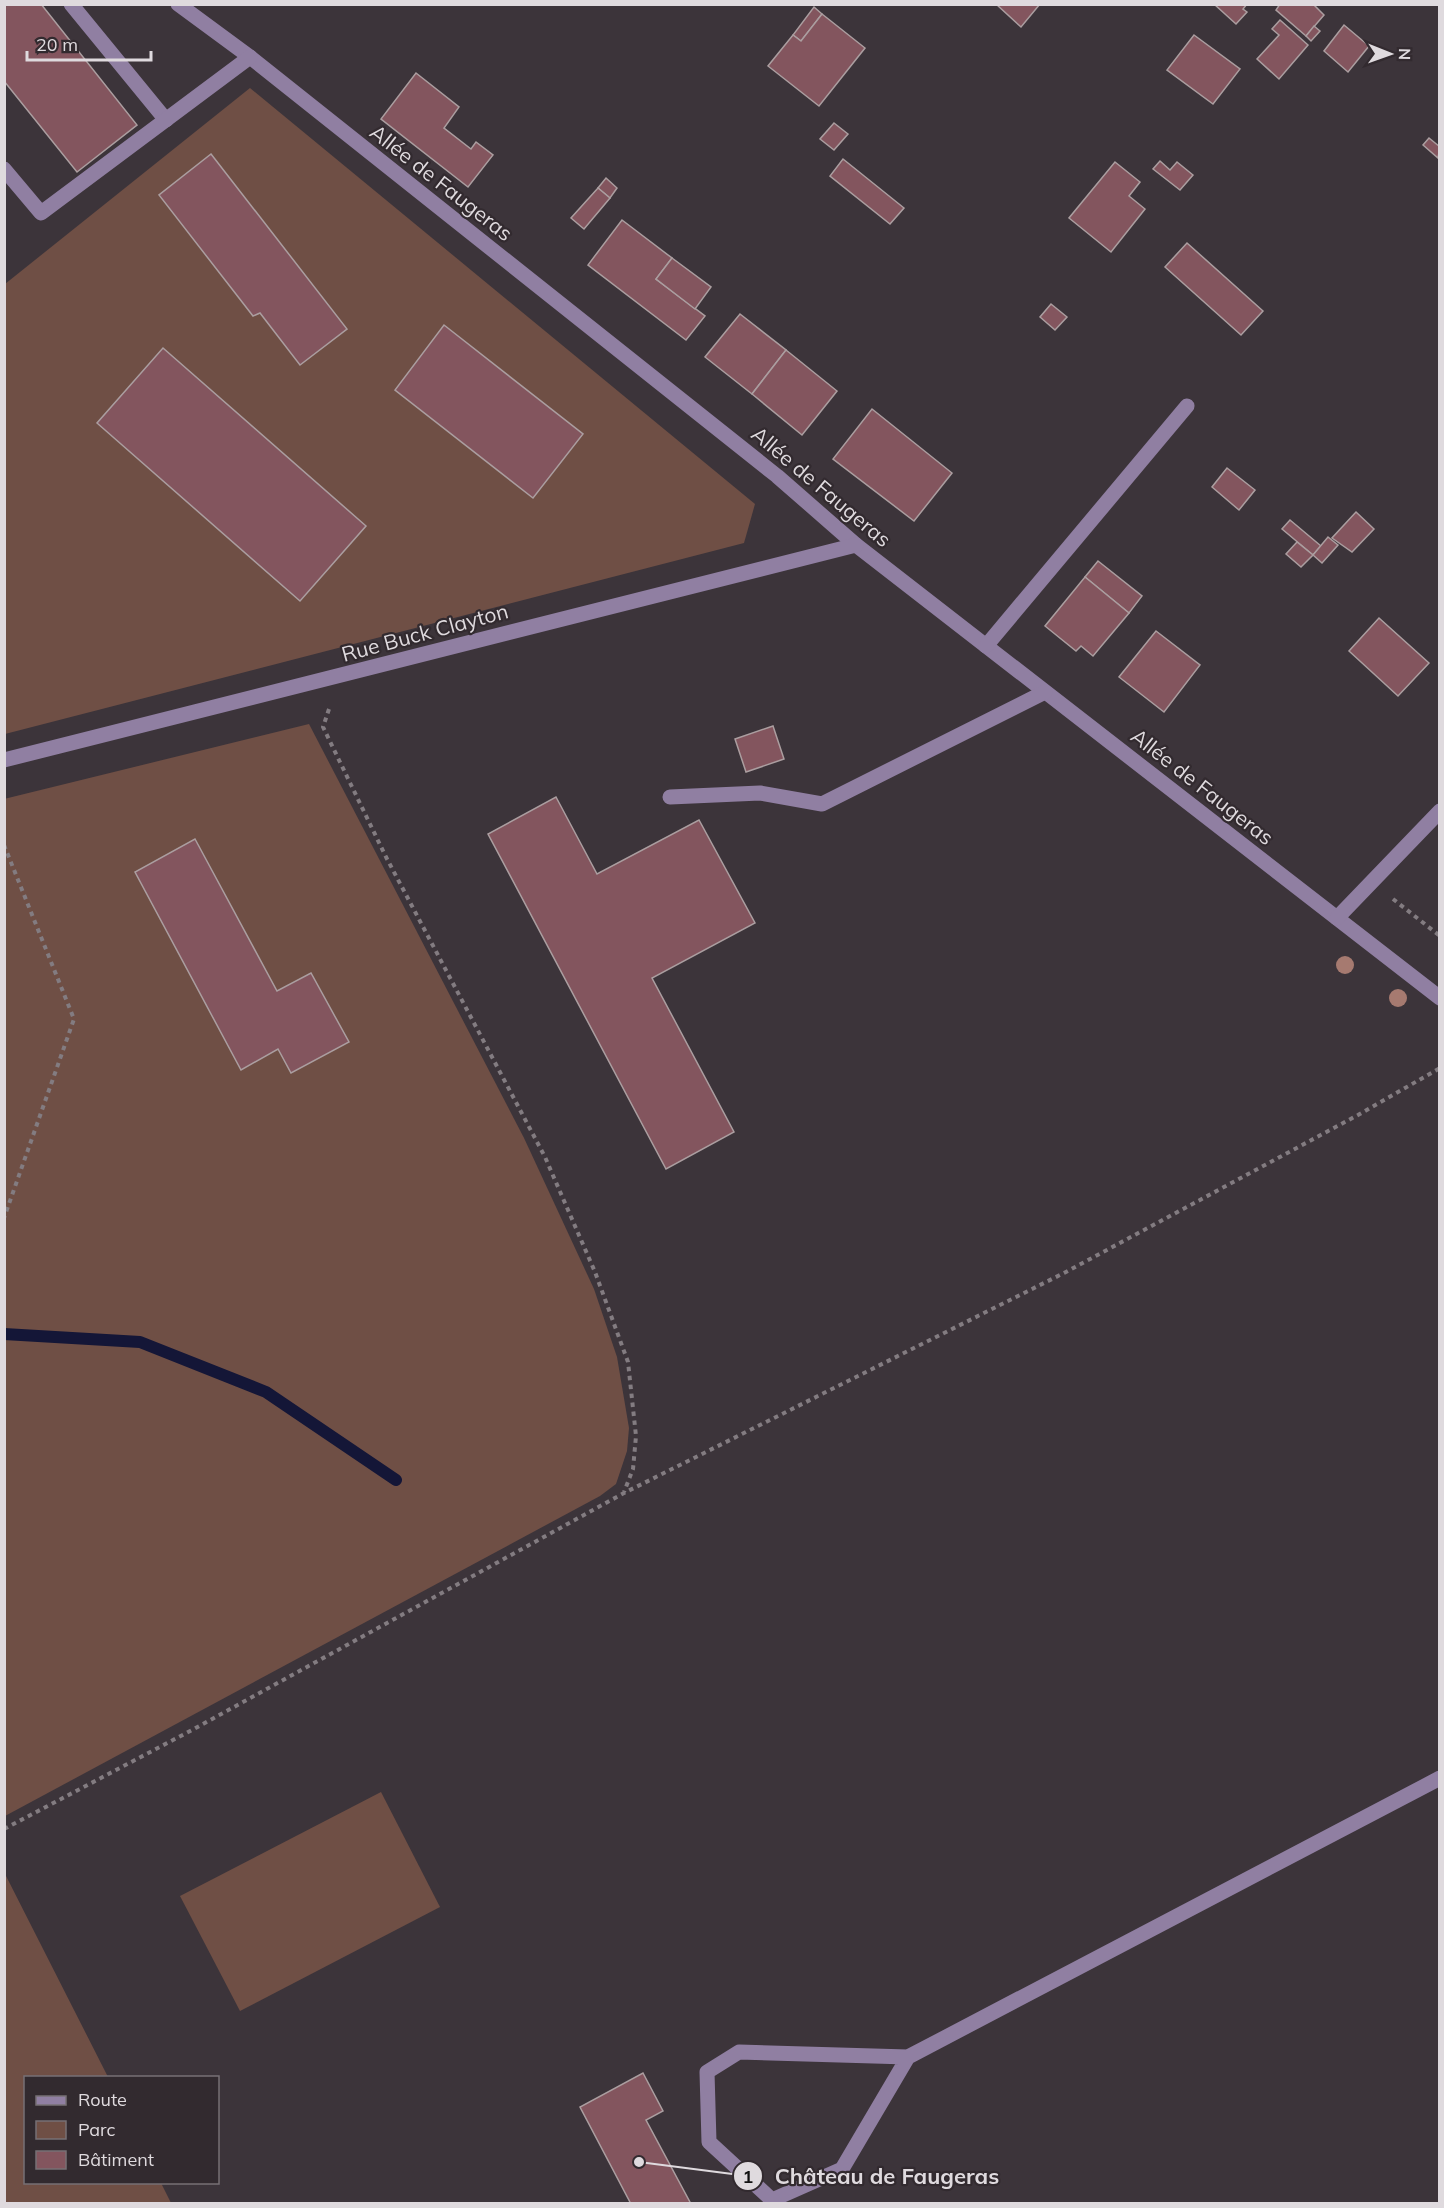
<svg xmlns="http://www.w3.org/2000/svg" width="1444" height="2208" font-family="Mulish,sans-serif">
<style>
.green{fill:#6f4f45}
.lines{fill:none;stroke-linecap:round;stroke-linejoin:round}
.stream{stroke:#141637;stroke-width:12}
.building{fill:#83555e;stroke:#ab9ea0;stroke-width:1.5}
.path{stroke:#837c81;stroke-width:4;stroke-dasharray:4.5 4.5;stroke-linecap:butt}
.minor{stroke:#907fa2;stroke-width:15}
.tree{fill:#a67a70}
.labels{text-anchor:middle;stroke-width:4.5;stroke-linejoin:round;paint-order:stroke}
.street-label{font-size:21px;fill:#dfdade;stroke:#322a2f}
.leader{fill:none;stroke:#dfdade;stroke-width:2}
.callout-dot{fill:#dfdade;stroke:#322a2f;stroke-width:2}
.mark-label{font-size:18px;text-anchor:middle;font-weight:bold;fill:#111}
.callout-label{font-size:22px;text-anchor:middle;font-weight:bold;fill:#dfdade;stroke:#322a2f;stroke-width:4.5;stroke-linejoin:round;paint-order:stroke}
</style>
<rect width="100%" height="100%" fill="#3c343a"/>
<!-- green -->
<g class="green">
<polygon points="250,88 755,504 744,543 5,734 5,284"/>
<polygon points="309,724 524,1138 594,1289 617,1357 629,1428 627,1451 616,1484 600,1496 5,1816 4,799"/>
<polygon points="381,1792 440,1907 240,2011 180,1896"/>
<polygon points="4,1872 108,2077 26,2078 26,2182 161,2183 171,2203 5,2203"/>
</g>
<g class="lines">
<!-- stream -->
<polyline class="stream" points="4,1334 140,1342 266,1392 396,1480"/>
</g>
<!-- building -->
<g class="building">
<polygon points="4,4 41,4 137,125 77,172 4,81"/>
<polygon points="996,4 1040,4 1021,27"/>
<polygon points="1214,4 1247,4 1243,9 1247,12 1236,24"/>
<polygon points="1280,4 1313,4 1324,15 1306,36 1276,10"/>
<polygon points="814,7 822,14 801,41 793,35"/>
<polygon points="822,14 865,48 819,106 768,66 793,35 801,41"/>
<polygon points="1280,20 1308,45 1279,79 1257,59 1279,35 1272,29"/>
<polygon points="1344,25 1369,46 1348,72 1324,51"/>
<polygon points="1314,26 1320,31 1311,41 1306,36"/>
<polygon points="1194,35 1240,69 1213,104 1167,70"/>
<polygon points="416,73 459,107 444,128 471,149 476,142 493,155 468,187 381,119"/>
<polygon points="834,123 848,134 834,150 820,139"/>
<polygon points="1429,138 1440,147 1438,158 1423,145"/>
<polygon points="211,154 347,329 300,365 260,313 253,316 159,195"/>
<polygon points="843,159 904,208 890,224 830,176"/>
<polygon points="1160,161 1170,170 1177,162 1193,175 1180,190 1153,169"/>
<polygon points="1115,162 1140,182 1129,196 1145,209 1111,252 1069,218"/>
<polygon points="606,178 617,188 610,198 598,188"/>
<polygon points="598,188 610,198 584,229 571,218"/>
<polygon points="622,220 672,258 656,279 705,316 686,340 588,265"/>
<polygon points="1187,243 1263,311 1241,335 1165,267"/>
<polygon points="672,258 711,287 695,309 656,279"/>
<polygon points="1051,304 1067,317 1055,330 1040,317"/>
<polygon points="740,314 786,350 752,394 705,357"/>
<polygon points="444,325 583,434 533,498 395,390"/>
<polygon points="163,348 366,526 300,601 97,423"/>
<polygon points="786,350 837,391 802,435 752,394"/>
<polygon points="872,409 952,473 914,521 833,459"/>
<polygon points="1227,468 1255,490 1239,510 1212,487"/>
<polygon points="1356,512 1374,529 1352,552 1332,538"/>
<polygon points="1290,520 1321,546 1313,555 1282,529"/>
<polygon points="1328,537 1338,545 1322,563 1313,555"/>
<polygon points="1297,542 1313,555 1301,567 1286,554"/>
<polygon points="1098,561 1142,596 1129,613 1085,577"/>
<polygon points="1085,577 1129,613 1093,656 1081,646 1076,651 1045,626"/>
<polygon points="1379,618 1429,663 1398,696 1349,651"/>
<polygon points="1156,631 1200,665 1164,712 1119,677"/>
<polygon points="773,726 784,759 746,772 735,739"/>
<polygon points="556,797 597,874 699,820 755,923 652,978 734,1132 666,1169 488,834"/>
<polygon points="195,839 277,991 311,973 349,1042 291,1073 278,1049 241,1070 135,872"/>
<polygon points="643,2073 663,2111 646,2120 691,2204 631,2204 580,2107"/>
</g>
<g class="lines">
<!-- path -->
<g class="path">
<polyline points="329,709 323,727 386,857 545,1157 595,1272 628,1362 636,1436 633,1469 624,1492"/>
<polyline points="4,845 74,1019 4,1218"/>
<polyline points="1393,899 1440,936"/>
<polyline points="4,1829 192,1730 624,1493 1064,1273 1358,1115 1440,1068"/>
</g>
<!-- minor -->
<g class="minor">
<polyline points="71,4 166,120"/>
<polyline points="178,4 250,57 777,476 856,545 1440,998"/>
<polyline points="4,169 41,213 250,57"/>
<polyline points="986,646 1187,406"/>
<polyline points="4,760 856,545"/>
<polyline points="670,797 760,793 822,804 1045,692"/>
<polyline points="1337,918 1440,811"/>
<polyline points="908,2057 842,2169 772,2200 709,2142 707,2072 739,2052 908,2057 1440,1778"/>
</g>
</g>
<!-- trees -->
<g class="tree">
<circle cx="1345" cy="965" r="9"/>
<circle cx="1398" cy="998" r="9"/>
</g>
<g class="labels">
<!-- street labels -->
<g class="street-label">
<text transform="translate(441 183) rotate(38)" y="7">Allée de Faugeras</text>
<text transform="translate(821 487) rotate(40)" y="7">Allée de Faugeras</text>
<text transform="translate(425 633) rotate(-15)" y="7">Rue Buck Clayton</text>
<text transform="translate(1202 787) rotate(38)" y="7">Allée de Faugeras</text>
</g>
</g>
<!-- callouts -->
<path class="leader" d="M639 2162L748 2176"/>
<g class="callout-dot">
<circle cx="639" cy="2162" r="6"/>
<circle cx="748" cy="2176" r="15"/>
</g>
<g class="mark-label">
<text x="748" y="2183">1</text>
</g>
<g class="callout-label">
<text x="887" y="2184">Château de Faugeras</text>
</g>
<!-- border -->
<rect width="1444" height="2208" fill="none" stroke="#dfdade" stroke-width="12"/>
<!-- legend -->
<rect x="24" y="2076" width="195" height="108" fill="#322a2f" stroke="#777075" stroke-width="1.5"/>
<rect x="36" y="2096" width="30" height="9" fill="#907fa2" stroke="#777075" stroke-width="1.5"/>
<text x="78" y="2106" font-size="18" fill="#dfdade">Route</text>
<rect x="36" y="2121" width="30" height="18" fill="#6f4f45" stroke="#777075" stroke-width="1.5"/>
<text x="78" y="2136" font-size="18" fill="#dfdade">Parc</text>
<rect x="36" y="2151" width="30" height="18" fill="#83555e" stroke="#777075" stroke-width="1.5"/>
<text x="78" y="2166" font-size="18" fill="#dfdade">Bâtiment</text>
<!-- north arrow -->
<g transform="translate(1390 54) rotate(91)" stroke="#322a2f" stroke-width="4.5" paint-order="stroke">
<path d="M0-4.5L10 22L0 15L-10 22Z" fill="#dfdade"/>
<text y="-9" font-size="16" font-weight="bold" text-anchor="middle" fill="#dfdade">N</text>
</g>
<!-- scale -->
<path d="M27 51v9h124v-9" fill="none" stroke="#dfdade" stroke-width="3"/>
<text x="36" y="51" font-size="18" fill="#dfdade" stroke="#322a2f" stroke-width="4.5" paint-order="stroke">20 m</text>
</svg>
